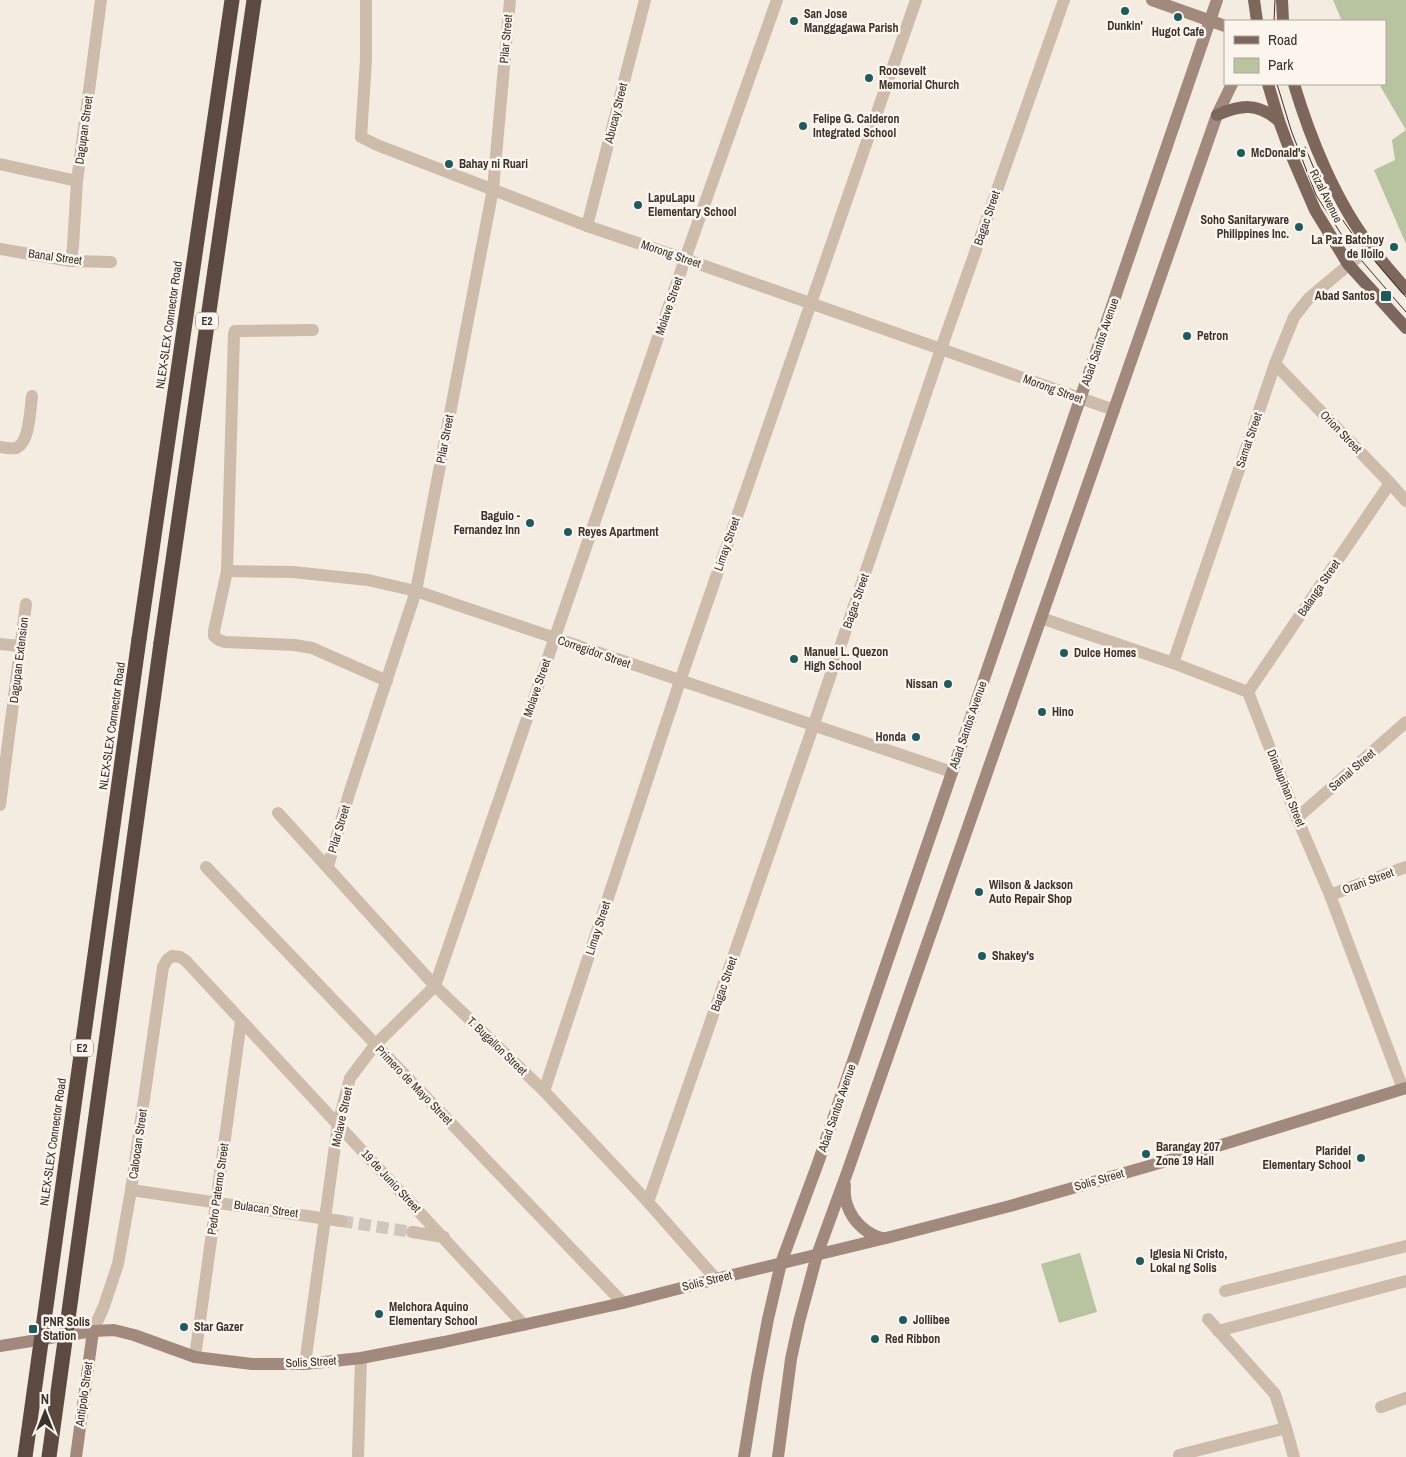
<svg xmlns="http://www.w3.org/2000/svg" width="1406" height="1457" font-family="'Archivo Narrow',sans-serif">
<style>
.green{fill:#b8c4a0}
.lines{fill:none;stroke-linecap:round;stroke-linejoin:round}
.street-tunnel{stroke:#cfc6bd;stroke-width:12;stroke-dasharray:12 6;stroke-linecap:butt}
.street{stroke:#cdbbac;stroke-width:12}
.secondary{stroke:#a18a7d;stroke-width:12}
.primary{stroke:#7d675c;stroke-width:12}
.highway{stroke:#5c4a42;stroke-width:15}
.tram{stroke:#3b302b;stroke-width:1}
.highway-bridge{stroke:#5c4a42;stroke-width:15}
.poi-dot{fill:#1f5a5e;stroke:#fbf5ee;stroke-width:2}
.labels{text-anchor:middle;stroke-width:5;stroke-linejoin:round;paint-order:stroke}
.shield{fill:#fbf5ee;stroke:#756b66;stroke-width:1}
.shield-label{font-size:11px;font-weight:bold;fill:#3b302b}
.poi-label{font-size:12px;font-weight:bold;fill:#3b302b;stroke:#fbf5ee;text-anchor:start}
.street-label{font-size:12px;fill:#3b302b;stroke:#fbf5ee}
</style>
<rect width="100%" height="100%" fill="#f4ebe1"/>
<!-- green -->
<g class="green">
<polygon points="1333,0 1406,0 1406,130 1379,84 1385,84 1385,21 1342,21"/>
<polygon points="1406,130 1406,244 1374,170 1395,160 1392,140"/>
<polygon points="1080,1253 1097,1312 1059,1323 1041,1264"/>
</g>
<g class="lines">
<!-- street-tunnel -->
<polyline class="street-tunnel" points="341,1221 412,1232"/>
<!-- street -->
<g class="street">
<polyline points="366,0 366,60 361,137 377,145 587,226 685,259 1114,410"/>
<polyline points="0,164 77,181"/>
<polyline points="587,226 645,0"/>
<polyline points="0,249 71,261 111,262"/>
<polyline points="71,261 73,246 77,181 101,0"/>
<polyline points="313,330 235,331 234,334 227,571 214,631 214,636 219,640 225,642 294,645 312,648 387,681"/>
<polyline points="1275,364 1390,483 1406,501"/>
<path d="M 0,447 C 5,448 11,449 16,448 C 30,443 30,409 32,396"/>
<polyline points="227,571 293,572 368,580 416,591 952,772"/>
<polyline points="1041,618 1173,663 1248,692 1297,818 1330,895 1403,1089"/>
<polyline points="0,644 21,646"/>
<polyline points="1173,663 1275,364 1294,317 1309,298 1370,247"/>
<polyline points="1248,692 1390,483"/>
<polyline points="0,805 26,604"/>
<polyline points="278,813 435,986 544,1091 648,1202 716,1279"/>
<polyline points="1297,818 1406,722"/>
<polyline points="328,866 349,794 416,591 493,189 510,0"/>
<polyline points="206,867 623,1303"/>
<polyline points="1330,895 1406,867"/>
<polyline points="544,1091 680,681 916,0"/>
<polyline points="131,1190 341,1221"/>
<polyline points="648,1202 814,724 941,349 1064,0"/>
<polyline points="412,1232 444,1237"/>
<polyline points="1225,1291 1406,1246"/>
<polyline points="1208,1319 1275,1394 1286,1428 1294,1457"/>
<polyline points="93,1331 104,1306 118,1264 131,1190 163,967 167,960 172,956 180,957 186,961 524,1325"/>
<polyline points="1218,1331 1406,1281"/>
<polyline points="195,1357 241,1021"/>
<polyline points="305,1364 338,1124 350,1078 375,1045 435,986 685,259 777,0"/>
<polyline points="1381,1407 1406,1398"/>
<polyline points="1179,1455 1286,1428"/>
<polyline points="358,1457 361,1358"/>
</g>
<!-- secondary -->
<g class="secondary">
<polyline points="1152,0 1225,26"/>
<path d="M 845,1185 C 843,1204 852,1221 868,1232 C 873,1235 880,1239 886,1238"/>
<polyline points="0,1346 93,1331 114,1330 134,1335 195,1357 252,1364 305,1364 361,1358 444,1342 623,1303 716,1279 890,1237 1010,1206 1208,1149 1406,1088"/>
<polyline points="76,1457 93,1331"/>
<polyline points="744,1457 757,1377 768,1319 781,1263 818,1163 1217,0"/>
<polyline points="778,1457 791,1359 799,1322 817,1255 848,1170 1217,115 1232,84"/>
</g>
<!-- primary -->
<g class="primary">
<polyline points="1254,0 1257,21"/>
<polyline points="1282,0 1283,21"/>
<polyline points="1268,84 1279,121 1293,159 1315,210 1348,264 1406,328"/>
<path d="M 1294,84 C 1310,138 1336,202 1371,247 C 1382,262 1394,275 1406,289"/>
<path d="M 1217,115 C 1241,105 1257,102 1279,121"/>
</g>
<!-- highway -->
<g class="highway">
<polyline points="139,639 232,0"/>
<polyline points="161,643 254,0"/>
</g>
<!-- tram -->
<g class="tram">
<polyline points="1274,21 1275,0"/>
<polyline points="1277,84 1291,130 1316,195 1349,246 1406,312"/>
<polyline points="1305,147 1325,195 1356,239 1406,297"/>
</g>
<!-- highway-bridge -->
<g class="highway-bridge">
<polyline points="25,1457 139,639"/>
<polyline points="49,1457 161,643"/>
</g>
</g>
<!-- markers -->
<g class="poi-dot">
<circle cx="1125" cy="11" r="5"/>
<circle cx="1178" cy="17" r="5"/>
<circle cx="794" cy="21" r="5"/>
<circle cx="869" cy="78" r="5"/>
<circle cx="803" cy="126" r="5"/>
<circle cx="1241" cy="153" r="5"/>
<circle cx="449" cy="164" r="5"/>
<circle cx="638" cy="205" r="5"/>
<circle cx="1299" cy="227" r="5"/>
<circle cx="1394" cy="247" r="5"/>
<rect x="1380" y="290" width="12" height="12" rx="2.5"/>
<circle cx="1187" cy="336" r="5"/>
<circle cx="530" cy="523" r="5"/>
<circle cx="568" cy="532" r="5"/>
<circle cx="1064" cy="653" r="5"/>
<circle cx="794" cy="659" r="5"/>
<circle cx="948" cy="684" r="5"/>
<circle cx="1042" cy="712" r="5"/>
<circle cx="916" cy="737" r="5"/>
<circle cx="979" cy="892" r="5"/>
<circle cx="982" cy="956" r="5"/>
<circle cx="1146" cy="1154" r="5"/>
<circle cx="1361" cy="1158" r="5"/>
<circle cx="1140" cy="1261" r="5"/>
<circle cx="379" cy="1314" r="5"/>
<circle cx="903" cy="1320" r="5"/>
<circle cx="184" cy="1327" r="5"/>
<rect x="28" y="1324" width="10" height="10" rx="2.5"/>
<circle cx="875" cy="1339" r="5"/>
</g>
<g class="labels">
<!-- shield labels -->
<g class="shield">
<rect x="196" y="312.5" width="22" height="17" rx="4"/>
<rect x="71" y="1039.5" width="22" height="17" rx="4"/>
</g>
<g class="shield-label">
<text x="207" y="325">E2</text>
<text x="82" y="1052">E2</text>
</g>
<!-- poi labels -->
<g class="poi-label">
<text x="804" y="18">San Jose<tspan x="804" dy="14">Manggagawa Parish</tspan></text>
<text x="1125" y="30" text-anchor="middle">Dunkin'</text>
<text x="1178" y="36" text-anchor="middle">Hugot Cafe</text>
<text x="879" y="75">Roosevelt<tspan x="879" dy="14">Memorial Church</tspan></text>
<text x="813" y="123">Felipe G. Calderon<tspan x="813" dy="14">Integrated School</tspan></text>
<text x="1251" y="157">McDonald's</text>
<text x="459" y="168">Bahay ni Ruari</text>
<text x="648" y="202">LapuLapu<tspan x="648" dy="14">Elementary School</tspan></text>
<text x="1289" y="224" text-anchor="end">Soho Sanitaryware<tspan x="1289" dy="14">Philippines Inc.</tspan></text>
<text x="1384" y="244" text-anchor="end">La Paz Batchoy<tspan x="1384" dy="14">de Iloilo</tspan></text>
<text x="1375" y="300" text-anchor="end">Abad Santos</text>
<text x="1197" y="340">Petron</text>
<text x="520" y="520" text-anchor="end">Baguio -<tspan x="520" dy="14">Fernandez Inn</tspan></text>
<text x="578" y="536">Reyes Apartment</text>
<text x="804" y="656">Manuel L. Quezon<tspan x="804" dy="14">High School</tspan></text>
<text x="1074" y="657">Dulce Homes</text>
<text x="938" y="688" text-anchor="end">Nissan</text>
<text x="1052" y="716">Hino</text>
<text x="906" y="741" text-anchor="end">Honda</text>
<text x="989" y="889">Wilson &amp; Jackson<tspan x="989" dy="14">Auto Repair Shop</tspan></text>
<text x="992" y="960">Shakey's</text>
<text x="1156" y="1151">Barangay 207<tspan x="1156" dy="14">Zone 19 Hall</tspan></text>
<text x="1351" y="1155" text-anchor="end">Plaridel<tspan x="1351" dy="14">Elementary School</tspan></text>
<text x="1150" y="1258">Iglesia Ni Cristo,<tspan x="1150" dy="14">Lokal ng Solis</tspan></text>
<text x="389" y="1311">Melchora Aquino<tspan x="389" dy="14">Elementary School</tspan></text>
<text x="913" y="1324">Jollibee</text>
<text x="43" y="1326">PNR Solis<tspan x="43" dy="14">Station</tspan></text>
<text x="194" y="1331">Star Gazer</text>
<text x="885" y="1343">Red Ribbon</text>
</g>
<!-- street labels -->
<g class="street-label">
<text transform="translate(506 39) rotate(-85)" y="4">Pilar Street</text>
<text transform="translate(616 113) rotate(-76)" y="4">Abucay Street</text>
<text transform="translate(84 130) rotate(-82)" y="4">Dagupan Street</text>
<text transform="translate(1326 196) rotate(63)" y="4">Rizal Avenue</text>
<text transform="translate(987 218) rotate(-71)" y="4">Bagac Street</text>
<text transform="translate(671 254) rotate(19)" y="4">Morong Street</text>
<text transform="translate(55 257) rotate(8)" y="4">Banal Street</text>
<text transform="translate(669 306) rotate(-71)" y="4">Molave Street</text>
<text transform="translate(169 325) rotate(-82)" y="4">NLEX-SLEX Connector Road</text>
<text transform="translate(1100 342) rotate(-71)" y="4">Abad Santos Avenue</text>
<text transform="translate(1053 389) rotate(20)" y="4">Morong Street</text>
<text transform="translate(1341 432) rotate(46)" y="4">Orion Street</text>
<text transform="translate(445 439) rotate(-79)" y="4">Pilar Street</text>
<text transform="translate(1249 440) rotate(-71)" y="4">Samat Street</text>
<text transform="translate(727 544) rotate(-71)" y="4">Limay Street</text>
<text transform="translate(1319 588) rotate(-56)" y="4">Balanga Street</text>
<text transform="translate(856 601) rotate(-71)" y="4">Bagac Street</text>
<text transform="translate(594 652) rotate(19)" y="4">Corregidor Street</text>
<text transform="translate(19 660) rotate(-83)" y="4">Dagupan Extension</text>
<text transform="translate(537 688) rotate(-71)" y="4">Molave Street</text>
<text transform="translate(968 725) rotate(-71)" y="4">Abad Santos Avenue</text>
<text transform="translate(112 726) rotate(-82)" y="4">NLEX-SLEX Connector Road</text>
<text transform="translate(1352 770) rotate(-41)" y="4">Samal Street</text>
<text transform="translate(1286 788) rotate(68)" y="4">Dinalupihan Street</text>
<text transform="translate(339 829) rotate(-73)" y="4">Pilar Street</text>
<text transform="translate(1368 881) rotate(-20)" y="4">Orani Street</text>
<text transform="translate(598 928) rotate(-72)" y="4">Limay Street</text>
<text transform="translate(724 984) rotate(-71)" y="4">Bagac Street</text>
<text transform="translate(497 1046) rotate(44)" y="4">T. Bugallon Street</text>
<text transform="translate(414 1085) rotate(46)" y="4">Primero de Mayo Street</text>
<text transform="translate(837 1108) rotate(-71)" y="4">Abad Santos Avenue</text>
<text transform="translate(342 1117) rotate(-78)" y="4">Molave Street</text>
<text transform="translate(53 1142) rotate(-82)" y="4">NLEX-SLEX Connector Road</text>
<text transform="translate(138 1144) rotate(-82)" y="4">Caloocan Street</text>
<text transform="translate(1099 1180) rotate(-16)" y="4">Solis Street</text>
<text transform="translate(391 1181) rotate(47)" y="4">19 de Junio Street</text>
<text transform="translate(218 1189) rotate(-82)" y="4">Pedro Paterno Street</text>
<text transform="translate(266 1209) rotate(8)" y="4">Bulacan Street</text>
<text transform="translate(707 1281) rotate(-14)" y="4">Solis Street</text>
<text transform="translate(311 1362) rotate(-3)" y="4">Solis Street</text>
<text transform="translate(84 1394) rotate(-82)" y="4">Antipolo Street</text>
</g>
</g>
<!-- legend -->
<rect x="1224" y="20" width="162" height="65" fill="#fbf5ee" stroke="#aea6a0"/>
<rect x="1234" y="36" width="25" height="8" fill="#7d675c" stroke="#aea6a0"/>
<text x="1268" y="45" font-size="15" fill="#3b302b">Road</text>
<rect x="1234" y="58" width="25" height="15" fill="#b8c4a0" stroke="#aea6a0"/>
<text x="1268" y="70" font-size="15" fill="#3b302b">Park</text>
<!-- north arrow -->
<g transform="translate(45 1412)" stroke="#fbf5ee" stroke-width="4" paint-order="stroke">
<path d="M0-4L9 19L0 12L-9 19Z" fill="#3b302b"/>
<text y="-8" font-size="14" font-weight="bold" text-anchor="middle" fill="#3b302b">N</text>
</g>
</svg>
